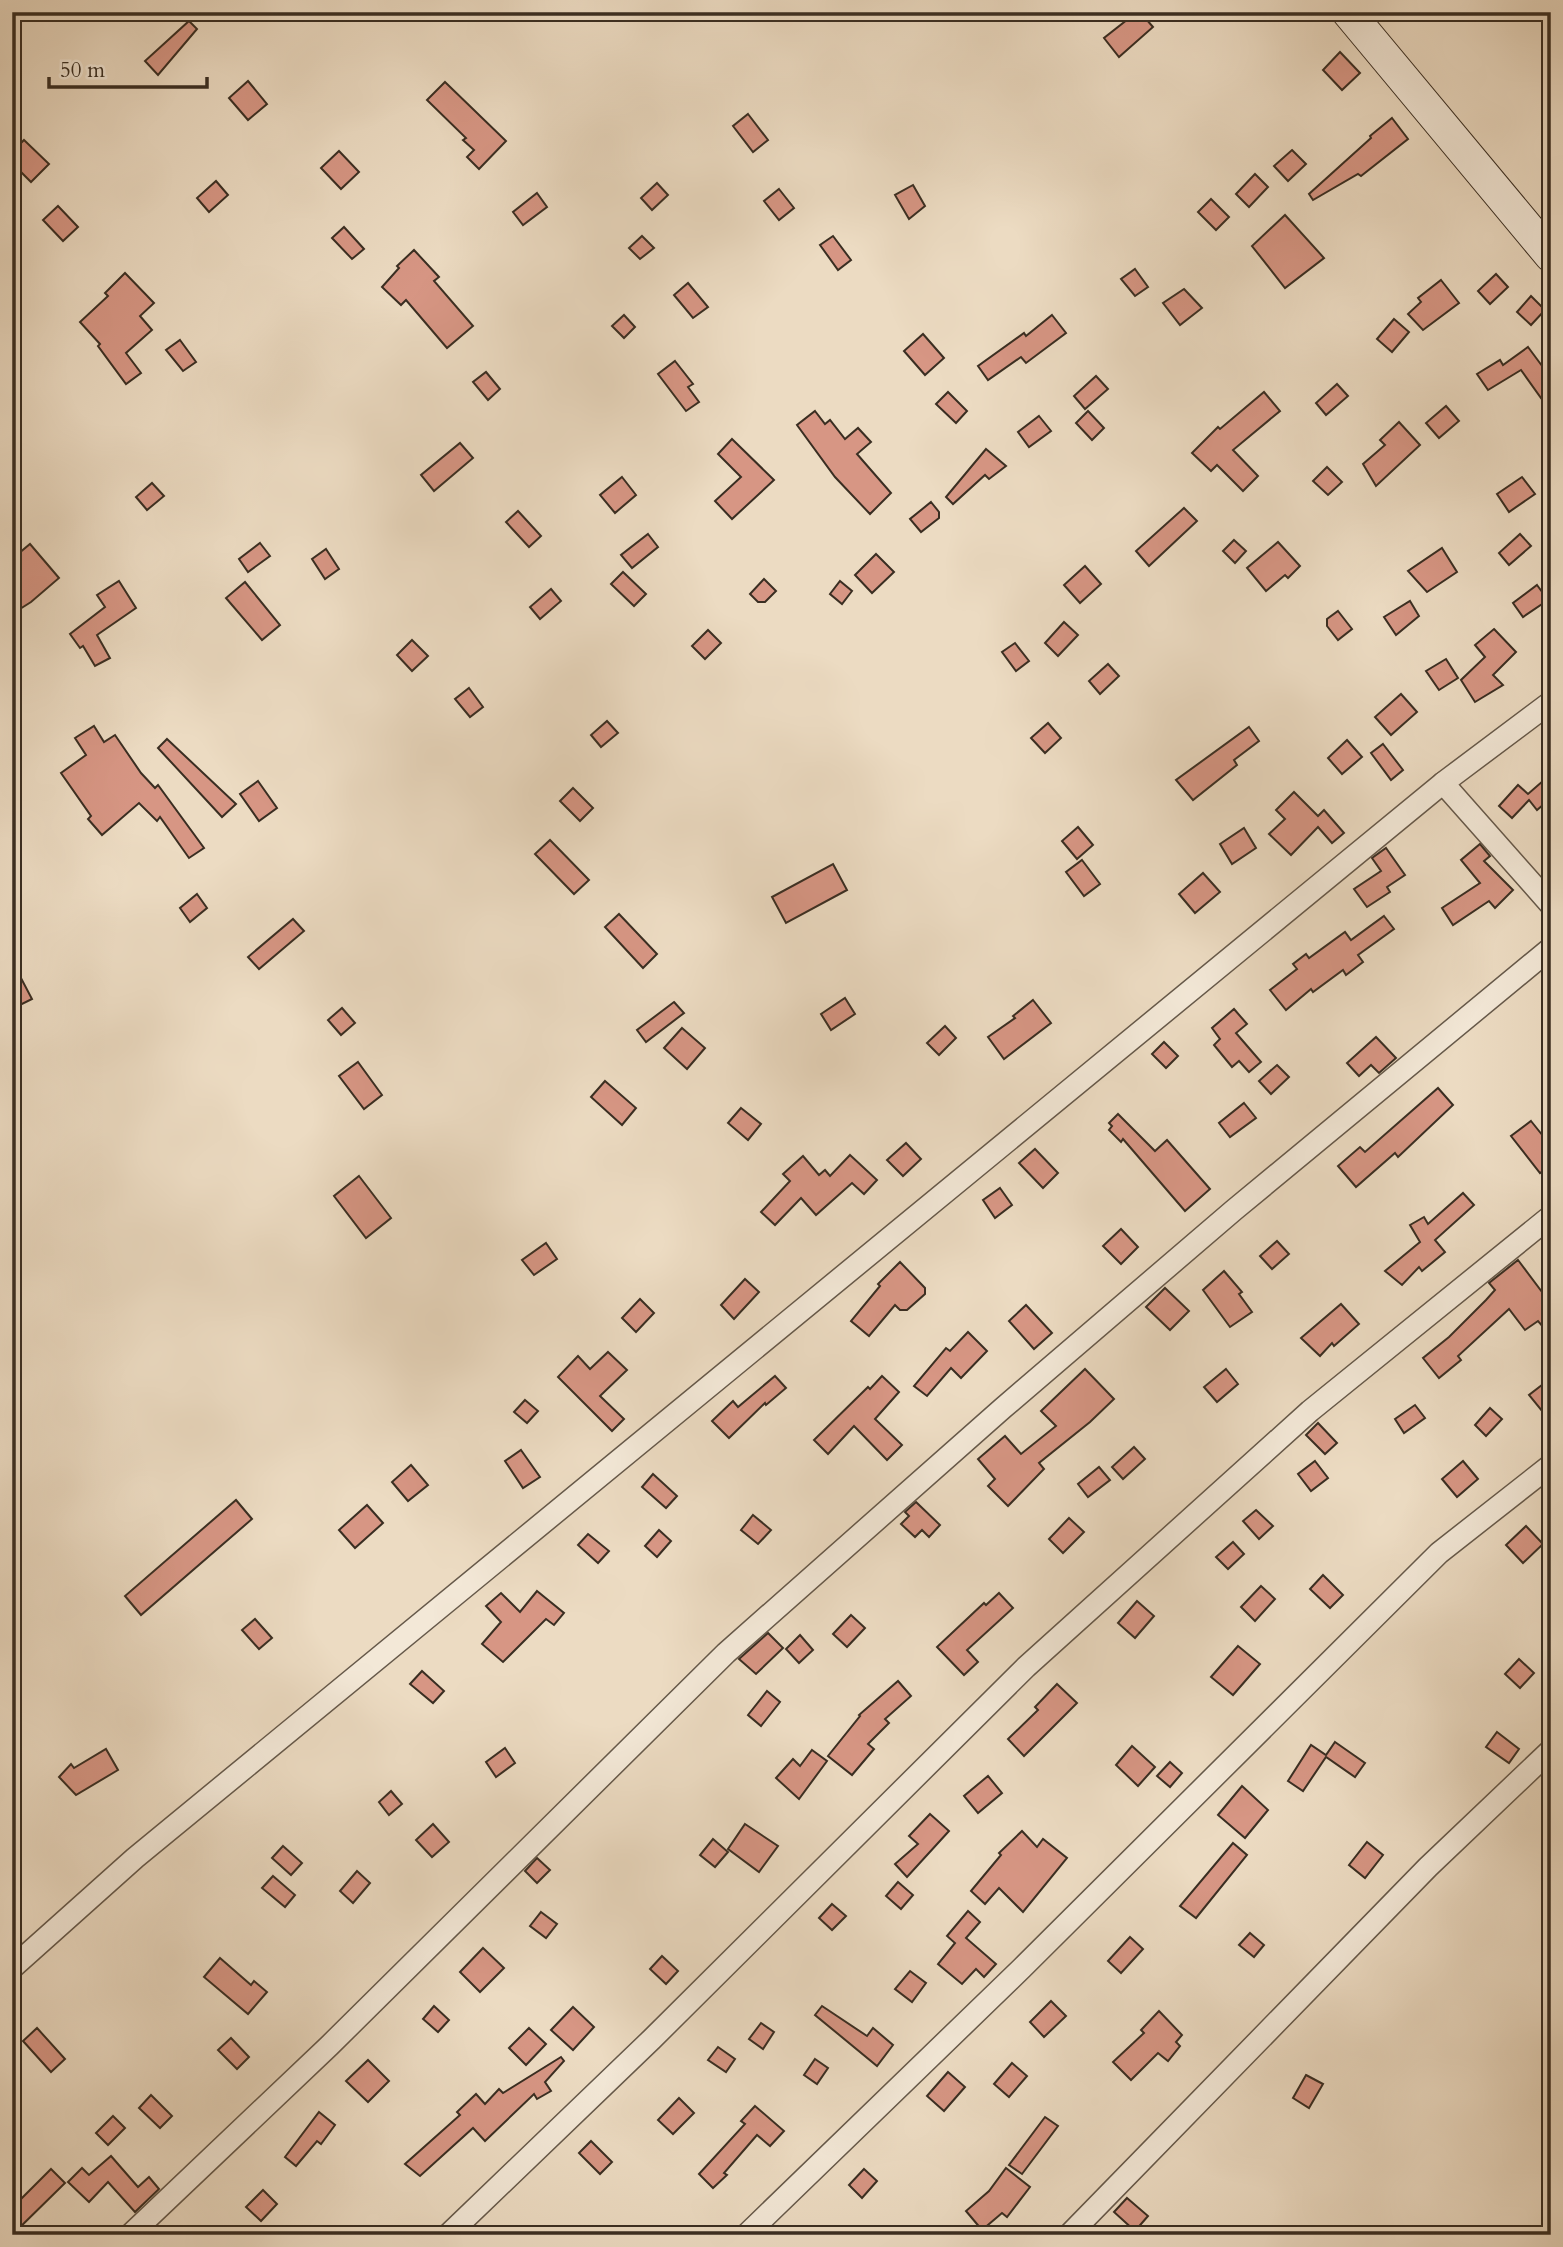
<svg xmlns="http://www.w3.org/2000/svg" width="1563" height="2247" font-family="Cardo,serif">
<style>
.building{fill:#d79684;stroke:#3a2e22;stroke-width:2}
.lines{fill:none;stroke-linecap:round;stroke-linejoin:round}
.street-casing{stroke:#66594a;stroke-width:24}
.secondary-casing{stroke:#3a2e22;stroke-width:34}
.street{stroke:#f3e8d7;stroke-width:21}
.secondary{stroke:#f3e8d7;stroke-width:32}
</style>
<rect width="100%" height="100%" fill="#ecdbc2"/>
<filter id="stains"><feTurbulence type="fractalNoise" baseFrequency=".00286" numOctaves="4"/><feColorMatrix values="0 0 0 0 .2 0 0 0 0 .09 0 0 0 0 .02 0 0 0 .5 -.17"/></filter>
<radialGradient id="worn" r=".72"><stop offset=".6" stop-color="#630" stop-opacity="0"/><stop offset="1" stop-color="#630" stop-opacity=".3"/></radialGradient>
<!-- building -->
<g class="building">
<polygon points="1137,12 1140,12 1153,27 1119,57 1104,38"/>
<polygon points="189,21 197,29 158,75 145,61"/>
<polygon points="1340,52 1360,73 1342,90 1323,70"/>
<polygon points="248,81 267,104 248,120 229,98"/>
<polygon points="445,82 506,141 479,169 467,157 474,150 463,140 466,138 427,100"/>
<polygon points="748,114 768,140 753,152 733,126"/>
<polygon points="1392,118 1408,139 1361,176 1358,174 1313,200 1309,194 1371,138 1370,136"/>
<polygon points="24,140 49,164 31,182 12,163 12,152"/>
<polygon points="1292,150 1306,164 1288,181 1274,166"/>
<polygon points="339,151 359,172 341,189 321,168"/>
<polygon points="1255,174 1268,187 1249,207 1236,194"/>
<polygon points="216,181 228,195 209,212 197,198"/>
<polygon points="657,183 668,195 652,210 641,198"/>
<polygon points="913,185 925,206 909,219 895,195"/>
<polygon points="779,189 794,208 779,220 764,201"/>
<polygon points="537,193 547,207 523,225 513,212"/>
<polygon points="1211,199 1229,217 1216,230 1198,212"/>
<polygon points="58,206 78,227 63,241 43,220"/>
<polygon points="1285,215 1324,258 1285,288 1252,246"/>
<polygon points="344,227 364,249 352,259 332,238"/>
<polygon points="642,236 654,248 640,259 629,248"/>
<polygon points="833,236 851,260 838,270 820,245"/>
<polygon points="414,250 439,277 434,281 473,326 447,348 406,300 401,305 382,287 399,268 397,266"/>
<polygon points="1135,269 1148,287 1135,296 1121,279"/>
<polygon points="125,273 154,303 140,316 152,330 126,353 141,373 126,384 98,346 100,344 80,322 108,296 105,293"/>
<polygon points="1496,274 1508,287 1490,304 1478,291"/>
<polygon points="1441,280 1459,303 1423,330 1408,314 1421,302 1418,298"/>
<polygon points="688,283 708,307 693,318 674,295"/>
<polygon points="1184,289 1202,308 1180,325 1163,303"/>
<polygon points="1531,296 1545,310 1531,325 1517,312"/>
<polygon points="624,315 635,327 624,338 612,326"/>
<polygon points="1052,315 1066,333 1026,363 1021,357 988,380 978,366 1024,333 1026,336"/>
<polygon points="1394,319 1409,332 1392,352 1377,339"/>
<polygon points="923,334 944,358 925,375 904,351"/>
<polygon points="180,340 196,362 183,371 166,350"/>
<polygon points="1528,347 1551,378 1551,390 1541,398 1521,370 1488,390 1477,374 1500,360 1503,365"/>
<polygon points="675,361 693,384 688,387 699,402 686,411 658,374"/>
<polygon points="486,372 500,389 488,400 473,382"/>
<polygon points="1096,376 1108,389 1085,409 1074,396"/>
<polygon points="1337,384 1348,396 1326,415 1316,403"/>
<polygon points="948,392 967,411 956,423 936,404"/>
<polygon points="1264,392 1280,411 1233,450 1258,476 1243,491 1217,465 1211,471 1192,453 1218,427 1220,429"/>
<polygon points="1446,406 1459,421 1439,438 1426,423"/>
<polygon points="815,411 825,424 830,420 845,439 858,428 871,442 857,454 891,493 870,514 835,477 797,425"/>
<polygon points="1088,411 1104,428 1092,440 1076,423"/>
<polygon points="1039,416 1051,431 1029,447 1018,432"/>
<polygon points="1399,422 1420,445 1376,486 1363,464 1385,445 1380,440"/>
<polygon points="732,439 774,480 732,519 715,501 741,477 718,454"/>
<polygon points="460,443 473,458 434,491 421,475"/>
<polygon points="986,449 1006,466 989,479 985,475 953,504 946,497"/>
<polygon points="1327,467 1342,482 1328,495 1313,481"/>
<polygon points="622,477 636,495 615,513 600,495"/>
<polygon points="1522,477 1535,494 1509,512 1497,494"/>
<polygon points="152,483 164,496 147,510 136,497"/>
<polygon points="931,502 939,512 939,518 921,532 910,519"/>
<polygon points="1184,508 1197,521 1149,566 1136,551"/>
<polygon points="518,511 541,536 529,547 506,522"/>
<polygon points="648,534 658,547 632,568 621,555"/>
<polygon points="1520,534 1531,546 1509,565 1499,553"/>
<polygon points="1234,540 1246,551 1235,563 1223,551"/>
<polygon points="1278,542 1300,566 1288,578 1285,575 1266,591 1247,568"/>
<polygon points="260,543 270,556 248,572 239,559"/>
<polygon points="30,544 59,578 31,602 12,614 12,559"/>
<polygon points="1442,548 1457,572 1427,592 1408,571"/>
<polygon points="326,549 339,569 325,579 312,559"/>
<polygon points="876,554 894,572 872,593 855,575"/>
<polygon points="1085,566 1101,584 1080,603 1064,585"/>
<polygon points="623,572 646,594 634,606 611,584"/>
<polygon points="764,579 776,591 765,602 758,602 750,594"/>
<polygon points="119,581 136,608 97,635 110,658 95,666 83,646 80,648 70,634 105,607 97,595"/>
<polygon points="840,581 852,591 842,604 830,594"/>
<polygon points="245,582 280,625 262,640 226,598"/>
<polygon points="1537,585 1548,600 1523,617 1513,603"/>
<polygon points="551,589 561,601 540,619 530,607"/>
<polygon points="1410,601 1419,616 1396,635 1384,617"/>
<polygon points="1338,611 1352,629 1338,640 1327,626 1327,619"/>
<polygon points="1064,622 1078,635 1058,656 1045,643"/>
<polygon points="1494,629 1516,652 1493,675 1503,685 1475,702 1461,680 1485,657 1475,645"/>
<polygon points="708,630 721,643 705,659 692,646"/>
<polygon points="412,640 428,656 412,671 397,655"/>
<polygon points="1015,643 1029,661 1016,671 1002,652"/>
<polygon points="1446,659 1458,678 1439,690 1426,671"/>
<polygon points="1108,664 1119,676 1100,694 1089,681"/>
<polygon points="469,688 483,707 470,717 455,699"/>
<polygon points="1401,694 1417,712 1391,735 1375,717"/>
<polygon points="607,721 618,733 601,747 591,735"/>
<polygon points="1048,723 1061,738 1045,753 1031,738"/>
<polygon points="94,726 104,742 115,735 141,773 155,788 158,785 204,848 189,858 160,817 157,821 139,803 102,835 88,819 91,816 61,773 86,755 75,738"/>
<polygon points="1249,727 1259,741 1234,760 1237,765 1193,800 1176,780"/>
<polygon points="167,739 236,804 222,817 158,748"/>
<polygon points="1347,740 1362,757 1342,774 1328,758"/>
<polygon points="1383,744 1403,770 1391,780 1371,753"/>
<polygon points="1551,774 1551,798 1537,810 1529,800 1512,818 1499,806 1518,785 1528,794"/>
<polygon points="258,781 277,808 259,821 240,794"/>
<polygon points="573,788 593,808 580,821 560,801"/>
<polygon points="1294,792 1318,816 1324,810 1344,833 1332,843 1318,827 1291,855 1269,834 1285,819 1276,810"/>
<polygon points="1078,827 1093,845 1077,859 1062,841"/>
<polygon points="1244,828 1256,848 1232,864 1220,844"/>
<polygon points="550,840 589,880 574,894 535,854"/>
<polygon points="1480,844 1490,856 1484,861 1513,890 1495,908 1489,901 1453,925 1442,908 1480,883 1461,860"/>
<polygon points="1386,848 1405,875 1387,887 1390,892 1367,907 1354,889 1381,871 1372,858"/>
<polygon points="1082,860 1100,884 1084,896 1066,872"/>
<polygon points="833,864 847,890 786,923 772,897"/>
<polygon points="1203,873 1220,892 1195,913 1179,894"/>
<polygon points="197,894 207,908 190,922 180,908"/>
<polygon points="619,914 657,954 643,968 605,927"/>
<polygon points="1384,916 1394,929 1358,955 1363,962 1346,975 1343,970 1313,992 1311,989 1286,1010 1270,990 1297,969 1293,964 1306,954 1309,958 1345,932 1351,940"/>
<polygon points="293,919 304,931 259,969 248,957"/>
<polygon points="12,961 32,999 18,1006 12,996"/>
<polygon points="845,998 855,1014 831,1030 821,1014"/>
<polygon points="1033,1000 1051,1023 1004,1059 988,1037 1015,1018 1013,1016"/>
<polygon points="674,1002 684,1013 646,1042 637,1030"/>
<polygon points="342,1008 355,1023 341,1035 328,1020"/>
<polygon points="1234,1009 1247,1024 1236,1033 1261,1062 1249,1072 1239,1061 1232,1067 1214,1045 1220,1039 1212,1028"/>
<polygon points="945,1026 956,1038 939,1055 927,1043"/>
<polygon points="682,1028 705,1048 687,1069 664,1048"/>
<polygon points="1376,1037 1396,1058 1379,1073 1371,1065 1359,1076 1347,1063"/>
<polygon points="1164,1042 1178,1056 1166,1068 1152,1054"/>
<polygon points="358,1062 382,1095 364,1109 339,1076"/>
<polygon points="1277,1065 1289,1077 1271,1094 1259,1081"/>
<polygon points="605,1081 636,1108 622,1125 591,1097"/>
<polygon points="1438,1088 1453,1105 1398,1157 1395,1153 1356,1187 1338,1166 1360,1147 1365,1152"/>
<polygon points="1244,1103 1256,1118 1230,1137 1219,1123"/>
<polygon points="741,1108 761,1124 748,1140 728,1123"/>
<polygon points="1118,1114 1155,1151 1167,1140 1210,1189 1185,1211 1123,1139 1121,1142 1109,1130 1112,1126 1109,1123"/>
<polygon points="1531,1121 1551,1146 1551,1165 1540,1173 1511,1136"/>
<polygon points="906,1143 921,1159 903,1176 887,1160"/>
<polygon points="1035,1149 1058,1173 1043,1188 1019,1163"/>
<polygon points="850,1155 877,1180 864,1194 852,1183 816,1215 801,1198 775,1225 761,1212 790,1181 783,1174 803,1156 819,1175 825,1170 830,1176"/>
<polygon points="359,1176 391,1218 366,1238 334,1196"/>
<polygon points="1000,1188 1012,1205 995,1218 983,1200"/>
<polygon points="1463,1193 1474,1205 1435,1240 1445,1252 1422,1271 1419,1267 1402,1285 1385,1271 1420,1242 1410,1225 1424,1217 1428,1224"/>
<polygon points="1121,1229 1138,1247 1121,1264 1103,1246"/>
<polygon points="1277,1241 1289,1254 1272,1269 1260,1256"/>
<polygon points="546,1243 557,1259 534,1275 522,1260"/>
<polygon points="1518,1260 1551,1304 1551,1336 1538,1321 1525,1330 1509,1309 1458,1356 1461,1360 1439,1378 1423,1358 1449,1337 1486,1300 1495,1290 1489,1283"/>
<polygon points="900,1262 925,1288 925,1294 907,1310 900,1310 895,1305 869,1336 851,1321 880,1286 878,1284"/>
<polygon points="1224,1271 1242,1292 1239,1294 1252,1312 1230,1327 1203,1290"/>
<polygon points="745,1279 759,1292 734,1319 721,1305"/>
<polygon points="1165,1288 1189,1311 1170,1330 1146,1307"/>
<polygon points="640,1299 654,1313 636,1332 622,1318"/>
<polygon points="1341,1304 1359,1324 1334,1346 1332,1343 1320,1356 1301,1338"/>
<polygon points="1026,1305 1052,1333 1034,1349 1009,1321"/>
<polygon points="968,1332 987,1351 961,1378 951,1368 927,1396 914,1386 946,1348 950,1351"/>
<polygon points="608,1352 627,1370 600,1396 624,1419 612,1431 558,1377 578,1356 590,1369"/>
<polygon points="1085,1369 1114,1399 1090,1422 1039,1463 1044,1469 1008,1506 988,1486 995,1479 978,1459 1005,1436 1021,1454 1056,1426 1041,1411"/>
<polygon points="1226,1369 1238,1384 1217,1402 1204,1387"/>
<polygon points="775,1376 786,1388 766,1405 765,1403 729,1438 712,1421 733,1401 738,1407"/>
<polygon points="882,1376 899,1392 875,1419 902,1445 887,1460 854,1426 828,1454 814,1440 868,1387 870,1389"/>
<polygon points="1551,1378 1551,1422 1529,1395"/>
<polygon points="525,1400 538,1411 527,1423 514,1412"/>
<polygon points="1415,1405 1425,1418 1404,1433 1395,1419"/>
<polygon points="1490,1408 1502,1419 1486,1436 1475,1425"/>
<polygon points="1318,1423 1337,1443 1325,1454 1306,1435"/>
<polygon points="1134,1447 1145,1459 1123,1479 1112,1467"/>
<polygon points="521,1450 540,1477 523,1488 505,1461"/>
<polygon points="1315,1461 1328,1478 1311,1491 1298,1474"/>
<polygon points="1463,1461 1478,1479 1457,1497 1442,1479"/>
<polygon points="411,1465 428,1485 408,1501 392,1482"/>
<polygon points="1099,1467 1110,1480 1088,1497 1078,1484"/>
<polygon points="653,1474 677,1496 666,1508 642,1487"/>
<polygon points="236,1500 252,1519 141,1615 125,1596"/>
<polygon points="916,1502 940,1525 929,1537 922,1530 915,1537 901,1524 909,1516 905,1512"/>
<polygon points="367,1505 383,1523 355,1548 339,1530"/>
<polygon points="1256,1510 1273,1526 1259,1539 1243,1521"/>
<polygon points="753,1515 771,1530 758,1544 741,1530"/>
<polygon points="1069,1518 1084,1532 1063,1553 1049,1539"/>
<polygon points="1526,1526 1543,1544 1523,1563 1506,1545"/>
<polygon points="659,1530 671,1541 657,1557 645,1546"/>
<polygon points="588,1534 609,1551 598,1563 578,1545"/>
<polygon points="1233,1542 1244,1554 1228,1569 1216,1557"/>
<polygon points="1323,1575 1343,1595 1330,1608 1310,1589"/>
<polygon points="1261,1586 1275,1599 1255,1621 1241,1607"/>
<polygon points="537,1591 564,1613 554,1625 546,1619 503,1662 482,1644 501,1622 486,1606 501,1593 520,1612"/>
<polygon points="999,1593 1013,1608 967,1650 978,1662 964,1675 937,1647 984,1603 986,1605"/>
<polygon points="1137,1601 1154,1616 1135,1638 1118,1623"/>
<polygon points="851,1615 865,1628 847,1647 833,1634"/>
<polygon points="255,1619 272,1638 259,1649 242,1630"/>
<polygon points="768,1633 783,1648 756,1674 739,1659"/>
<polygon points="800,1635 813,1650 799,1663 786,1649"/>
<polygon points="1238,1646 1260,1664 1233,1695 1211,1677"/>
<polygon points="1519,1659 1534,1673 1520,1688 1505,1674"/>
<polygon points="422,1671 444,1691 433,1703 410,1684"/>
<polygon points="898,1681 911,1696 885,1719 889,1723 868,1744 874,1749 852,1775 828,1756 860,1716 859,1715"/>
<polygon points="1057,1684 1077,1703 1024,1756 1008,1739 1038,1710 1035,1707"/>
<polygon points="767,1691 780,1702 761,1726 748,1715"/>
<polygon points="1497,1732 1519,1749 1509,1763 1486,1747"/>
<polygon points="1335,1742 1365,1763 1355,1777 1326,1757 1303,1791 1288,1781 1311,1745 1326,1755"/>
<polygon points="1132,1746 1155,1767 1138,1786 1116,1765"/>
<polygon points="505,1748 515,1763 496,1777 486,1762"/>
<polygon points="106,1749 118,1770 76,1795 59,1777 71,1764 74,1768"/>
<polygon points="812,1750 827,1761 799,1799 776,1778 793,1759 800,1766"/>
<polygon points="1170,1762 1182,1773 1170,1787 1157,1776"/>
<polygon points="988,1776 1002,1793 978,1813 964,1796"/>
<polygon points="1242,1786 1268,1810 1245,1838 1218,1815"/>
<polygon points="391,1791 402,1804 389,1815 379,1802"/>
<polygon points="930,1814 949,1831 907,1877 895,1864 918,1844 909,1836"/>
<polygon points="433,1824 449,1842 432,1857 416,1840"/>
<polygon points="745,1824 778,1846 759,1872 728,1849"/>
<polygon points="1022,1831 1037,1847 1043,1839 1067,1858 1023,1912 999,1888 985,1904 971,1891 1001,1855 999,1853"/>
<polygon points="713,1839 728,1852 715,1867 700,1855"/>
<polygon points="1367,1842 1383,1855 1365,1878 1349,1865"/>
<polygon points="1233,1843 1247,1855 1196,1918 1180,1906"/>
<polygon points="283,1846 302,1863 291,1875 272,1858"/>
<polygon points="537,1858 550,1870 537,1883 525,1871"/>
<polygon points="357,1871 370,1883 353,1903 340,1891"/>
<polygon points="273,1876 295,1895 285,1907 262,1888"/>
<polygon points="898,1882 913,1895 901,1909 886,1896"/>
<polygon points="832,1904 846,1916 832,1930 819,1918"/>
<polygon points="968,1911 980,1922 966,1938 996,1964 984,1977 976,1969 962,1984 938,1964 955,1943 947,1936"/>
<polygon points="541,1912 557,1924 546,1938 530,1926"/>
<polygon points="1250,1933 1264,1945 1254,1957 1239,1945"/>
<polygon points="1130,1937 1143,1949 1121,1973 1108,1961"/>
<polygon points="483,1948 504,1968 480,1992 460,1972"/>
<polygon points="662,1956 678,1971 666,1984 650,1969"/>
<polygon points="220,1958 251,1985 254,1981 267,1992 248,2014 204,1977"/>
<polygon points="910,1971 926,1983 912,2002 895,1989"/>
<polygon points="1051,2001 1066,2016 1044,2037 1030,2022"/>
<polygon points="434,2006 449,2020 438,2032 423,2019"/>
<polygon points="822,2006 867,2036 873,2028 893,2045 877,2066 815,2015"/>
<polygon points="573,2007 594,2027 573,2050 551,2030"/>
<polygon points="1159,2011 1182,2035 1176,2042 1180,2046 1168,2061 1158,2053 1131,2080 1113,2062 1144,2033 1141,2030"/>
<polygon points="761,2023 774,2032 763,2049 749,2039"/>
<polygon points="37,2028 65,2059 51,2072 23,2041"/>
<polygon points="529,2028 546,2044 526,2065 509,2048"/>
<polygon points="231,2038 249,2057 237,2069 218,2050"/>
<polygon points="718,2047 735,2059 726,2072 708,2060"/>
<polygon points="561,2057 564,2061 545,2082 551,2091 537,2099 534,2094 485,2141 473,2128 420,2176 405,2164 460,2115 457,2112 476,2094 485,2104 499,2089 503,2093"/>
<polygon points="815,2059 828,2068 817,2084 804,2075"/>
<polygon points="368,2060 389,2081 368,2102 346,2081"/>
<polygon points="1012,2063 1027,2076 1009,2097 994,2084"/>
<polygon points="948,2072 965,2087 944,2111 927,2096"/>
<polygon points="1306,2075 1323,2084 1309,2108 1293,2098"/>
<polygon points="151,2095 172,2116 160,2128 139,2108"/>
<polygon points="679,2098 694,2113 673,2134 658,2120"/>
<polygon points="755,2106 784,2131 770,2146 757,2135 724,2173 727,2175 713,2188 699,2174 745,2124 741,2121"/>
<polygon points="319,2112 335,2125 321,2144 317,2141 296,2166 285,2157"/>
<polygon points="113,2116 125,2128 108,2145 96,2133"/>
<polygon points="1045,2117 1058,2126 1022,2174 1009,2165"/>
<polygon points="591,2141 612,2162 600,2174 579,2153"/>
<polygon points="111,2156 138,2187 149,2177 159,2189 135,2212 108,2182 89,2202 68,2182 82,2168 89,2175"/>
<polygon points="1006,2168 1030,2187 1007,2217 1002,2213 982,2230 966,2211 989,2191"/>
<polygon points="51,2169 65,2183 12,2235 12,2208"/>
<polygon points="864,2169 877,2181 862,2198 849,2185"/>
<polygon points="263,2190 277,2204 261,2221 246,2207"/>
<polygon points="1127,2198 1148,2216 1135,2231 1114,2212"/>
</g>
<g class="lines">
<!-- street casing -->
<g class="street-casing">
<g id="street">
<polyline points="1443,783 1551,905"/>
<polyline points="12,1968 135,1858 1443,783 1551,702"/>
<polyline points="130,2235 329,2046 726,1653 1003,1408 1234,1210 1551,948"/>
<polyline points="448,2235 652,2039 1026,1667 1310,1411 1551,1216"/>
<polyline points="746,2235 1022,1968 1439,1553 1551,1465"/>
<polyline points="1069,2235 1428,1867 1551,1750"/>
</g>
</g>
<!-- secondary casing -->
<g class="secondary-casing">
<polyline id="secondary" points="1348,12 1551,256"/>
</g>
<!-- street -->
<use href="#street" class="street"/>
<!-- secondary -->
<use href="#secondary" class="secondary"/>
</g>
<!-- margin -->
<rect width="1563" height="2247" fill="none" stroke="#ecdbc2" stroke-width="42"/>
<rect x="14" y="14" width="1535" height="2219" fill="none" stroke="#3a2e22" stroke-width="3.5"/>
<rect x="21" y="21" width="1521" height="2205" fill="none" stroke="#3a2e22" stroke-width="2"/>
<!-- scale -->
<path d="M49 77v10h158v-10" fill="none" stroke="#3a2e22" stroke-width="3.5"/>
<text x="60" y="77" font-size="21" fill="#3a2e22" stroke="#f3e8d7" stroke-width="5" paint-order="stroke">50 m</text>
<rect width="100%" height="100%" filter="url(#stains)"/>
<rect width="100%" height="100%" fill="url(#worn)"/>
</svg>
